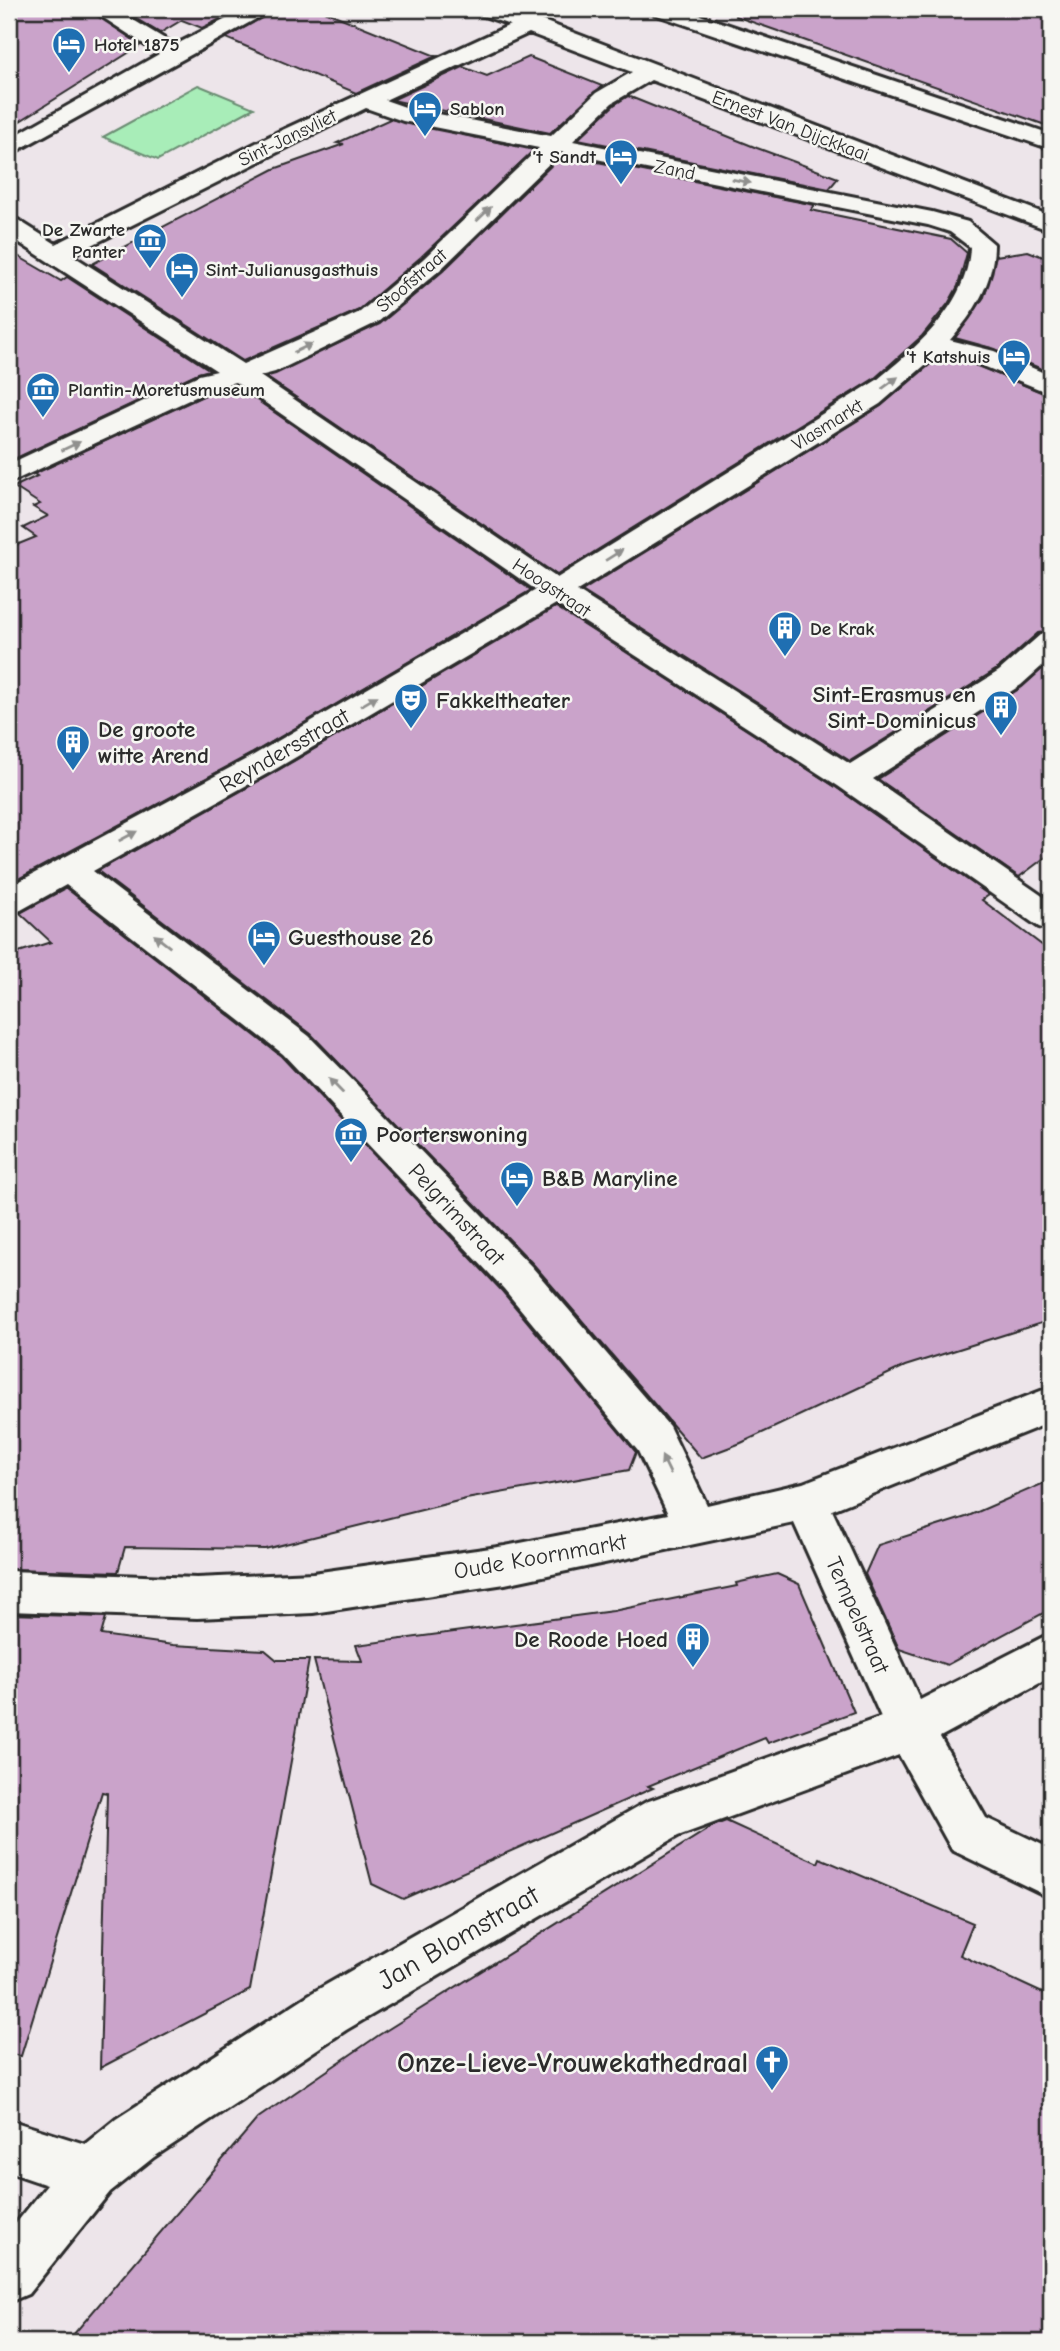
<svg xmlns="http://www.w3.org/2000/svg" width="1060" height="2351" font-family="'Comic Neue',sans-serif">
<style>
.green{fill:#a8edb8;stroke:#6a8c72;stroke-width:2}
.building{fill:#caa3ca;stroke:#2b2b2b;stroke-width:2}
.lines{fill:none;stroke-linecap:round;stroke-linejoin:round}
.minor-casing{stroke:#2b2b2b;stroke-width:6}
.minor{fill:#f6f6f2;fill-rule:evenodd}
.oneway{fill:#90908e}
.labels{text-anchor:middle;stroke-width:5;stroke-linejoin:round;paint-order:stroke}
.far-poi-label{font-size:19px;font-weight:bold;fill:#2b2b2b;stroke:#f6f6f2;text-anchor:start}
.far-street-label{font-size:19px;fill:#2b2b2b;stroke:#f6f6f2}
.poi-label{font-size:23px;font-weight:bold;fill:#2b2b2b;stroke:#f6f6f2;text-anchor:start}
.street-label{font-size:23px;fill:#2b2b2b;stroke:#f6f6f2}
.near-street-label{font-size:28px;fill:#2b2b2b;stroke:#f6f6f2}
.near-poi-label{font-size:28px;font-weight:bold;fill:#2b2b2b;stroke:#f6f6f2;text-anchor:end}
</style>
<rect width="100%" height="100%" fill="#ede5ea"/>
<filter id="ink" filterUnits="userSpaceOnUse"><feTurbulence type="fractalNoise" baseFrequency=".0143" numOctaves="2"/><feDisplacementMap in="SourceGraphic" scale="14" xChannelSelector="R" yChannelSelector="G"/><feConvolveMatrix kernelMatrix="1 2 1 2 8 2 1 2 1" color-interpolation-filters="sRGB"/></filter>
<g filter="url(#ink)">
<!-- green -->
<polygon class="green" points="198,85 254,108 158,160 103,137"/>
<!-- building -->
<g class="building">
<polygon points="9,9 88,9 141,45 9,128"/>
<polygon points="120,9 241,9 202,28 182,20 160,33"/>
<polygon points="276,9 319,9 436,56 356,93 226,38"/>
<polygon points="736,9 1051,9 1051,127 735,16"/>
<polygon points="529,57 602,86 550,133 392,100 463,67 487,76"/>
<polygon points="628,96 757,148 838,178 829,189 578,139 614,105"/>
<polygon points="390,119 534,150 421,257 359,310 243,361 92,264 274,169 344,144 337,143"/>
<polygon points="562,155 815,205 811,210 951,239 967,253 958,286 948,304 922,336 875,378 557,575 266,377 380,324 443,271"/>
<polygon points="9,251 61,281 67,277 210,370 198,373 12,460 9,458"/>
<polygon points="1028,251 1051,260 1051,373 995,349 955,338 984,297 996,256"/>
<polygon points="940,356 975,365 1051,396 1051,631 1038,633 997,669 850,761 582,591 881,406"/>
<polygon points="235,385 531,590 251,754 9,884 9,548 36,537 23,528 48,516 33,507 40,504 14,487 37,476 34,474 218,389"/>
<polygon points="556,607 837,788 989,895 982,900 1051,952 1051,1320 905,1366 741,1443 701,1458 534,1265 311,1034 98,871 275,772"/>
<polygon points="1051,661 1051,853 1019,877 878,779 1022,687"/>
<polygon points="66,888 281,1056 502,1291 636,1452 629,1470 466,1499 265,1549 125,1547 118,1572 9,1569 9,955 51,942 20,913"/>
<polygon points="1051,1480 1051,1609 947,1665 899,1649 865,1574 878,1545 966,1517"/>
<polygon points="777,1574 799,1584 854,1712 768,1743 765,1738 648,1786 653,1788 403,1899 372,1884 314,1660 362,1661 356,1645 613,1611 737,1586 736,1583"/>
<polygon points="9,1614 106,1617 101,1635 173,1645 265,1650 277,1660 309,1660 250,1990 100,2068 107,1793 102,1792 21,2056 9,2054"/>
<polygon points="726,1821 818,1863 820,1858 973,1923 960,1955 1051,1997 1051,2342 67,2342 258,2118 379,2035 713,1826"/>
</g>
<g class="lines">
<!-- minor casing -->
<g class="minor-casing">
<g id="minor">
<polygon points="90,9 115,9 175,45 246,9 274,9 9,155 9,139 159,54"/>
<path d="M 476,9 L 505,9 L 538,19 L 1051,216 L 1051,231 L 651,80 L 612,103 L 573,141 L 932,212 L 968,222 L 994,244 C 994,282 975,312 950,340 L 994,351 L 1051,376 L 1051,394 L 976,363 L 939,353 L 880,404 L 577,591 L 850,764 L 999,671 L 1040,635 L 1051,633 L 1051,658 L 1021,685 L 873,779 L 1051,902 L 1051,931 L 1039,927 L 838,786 L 556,604 L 274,770 L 93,871 L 309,1036 L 367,1095 L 532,1267 L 669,1426 L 707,1505 L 803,1483 L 1051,1387 L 1051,1422 L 832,1510 L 920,1700 L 1051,1633 L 1051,1677 L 940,1737 L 986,1818 L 1051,1849 L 1051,1898 L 952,1850 L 899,1755 L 678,1836 L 346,2030 L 154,2157 L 110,2192 L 28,2294 L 9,2302 L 9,2232 L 47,2185 L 9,2172 L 9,2120 L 85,2144 L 116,2119 L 310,1994 L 646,1802 L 881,1717 L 794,1523 L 505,1584 L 313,1613 L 197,1618 L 9,1611 L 9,1571 L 197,1578 L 313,1573 L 505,1546 L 668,1514 L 638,1451 L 504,1289 L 283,1054 L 66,885 L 21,910 L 9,914 L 9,887 L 252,756 L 536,590 L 235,382 L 217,387 L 9,483 L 9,464 L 199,375 L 217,371 L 9,236 L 9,218 L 18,220 L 56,244 L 278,132 L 510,25 L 478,14 ZM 529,33 L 632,72 L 596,93 L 551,136 L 408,108 L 385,100 ZM 366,108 L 403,121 L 539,148 L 423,259 L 360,312 L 243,364 L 72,255 ZM 561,152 L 928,225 L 950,232 L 970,247 C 968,304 918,346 877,380 L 557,578 L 260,376 L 275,372 L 378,322 L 441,269 Z"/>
<polygon points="651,9 682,9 1051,134 1051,149 654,14"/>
</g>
</g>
<!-- minor -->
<use href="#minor" class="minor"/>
</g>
<!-- one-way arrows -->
<defs><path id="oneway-solid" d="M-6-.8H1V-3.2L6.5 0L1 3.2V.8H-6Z" transform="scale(1.75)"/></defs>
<g class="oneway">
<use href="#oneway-solid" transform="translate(741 181) rotate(11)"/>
<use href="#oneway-solid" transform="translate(484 214) rotate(-44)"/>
<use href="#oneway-solid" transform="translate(303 348) rotate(-26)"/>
<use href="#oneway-solid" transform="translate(890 383) rotate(-36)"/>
<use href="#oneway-solid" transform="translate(71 446) rotate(-25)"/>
<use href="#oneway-solid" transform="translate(614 555) rotate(-32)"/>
<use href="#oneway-solid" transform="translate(369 701) rotate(-31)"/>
<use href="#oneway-solid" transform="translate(128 836) rotate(-28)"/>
<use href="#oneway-solid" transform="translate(162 941) rotate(-142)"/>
<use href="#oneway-solid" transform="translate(336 1086) rotate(-134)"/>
<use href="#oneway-solid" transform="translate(666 1465) rotate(-116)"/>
</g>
</g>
<!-- icons -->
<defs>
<g id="hotel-pin" transform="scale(1.75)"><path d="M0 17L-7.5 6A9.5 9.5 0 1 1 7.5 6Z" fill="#1f6fb2" stroke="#f6f6f2"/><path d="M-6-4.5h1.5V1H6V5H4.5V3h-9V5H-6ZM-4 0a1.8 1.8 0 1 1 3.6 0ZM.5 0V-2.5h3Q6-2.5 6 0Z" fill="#fff"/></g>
<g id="museum-pin" transform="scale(1.75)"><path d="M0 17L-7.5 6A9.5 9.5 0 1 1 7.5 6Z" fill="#1f6fb2" stroke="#f6f6f2"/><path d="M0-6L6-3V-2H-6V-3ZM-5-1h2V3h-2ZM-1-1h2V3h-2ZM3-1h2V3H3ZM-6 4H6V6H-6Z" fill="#fff"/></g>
<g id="building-pin" transform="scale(1.75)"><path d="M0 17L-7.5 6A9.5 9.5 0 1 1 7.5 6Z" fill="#1f6fb2" stroke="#f6f6f2"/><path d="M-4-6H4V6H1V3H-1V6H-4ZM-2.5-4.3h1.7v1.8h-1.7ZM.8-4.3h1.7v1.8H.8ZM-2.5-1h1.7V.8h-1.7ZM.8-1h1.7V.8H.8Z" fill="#fff"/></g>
<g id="theatre-pin" transform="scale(1.75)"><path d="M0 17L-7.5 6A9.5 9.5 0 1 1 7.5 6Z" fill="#1f6fb2" stroke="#f6f6f2"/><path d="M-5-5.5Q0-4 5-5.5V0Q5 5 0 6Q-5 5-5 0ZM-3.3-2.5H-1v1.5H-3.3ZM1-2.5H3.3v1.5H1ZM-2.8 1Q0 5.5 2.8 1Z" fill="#fff"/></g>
<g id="church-pin" transform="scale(1.75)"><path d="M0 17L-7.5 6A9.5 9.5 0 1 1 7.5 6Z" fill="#1f6fb2" stroke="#f6f6f2"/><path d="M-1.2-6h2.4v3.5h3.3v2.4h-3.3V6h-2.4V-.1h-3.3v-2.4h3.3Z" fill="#fff"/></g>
</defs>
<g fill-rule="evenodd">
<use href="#hotel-pin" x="69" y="44"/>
<use href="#hotel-pin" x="425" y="108"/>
<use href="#hotel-pin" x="621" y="156"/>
<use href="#museum-pin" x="150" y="240"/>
<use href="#hotel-pin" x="182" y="269"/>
<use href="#hotel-pin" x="1014" y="356"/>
<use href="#museum-pin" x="43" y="389"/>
<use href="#building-pin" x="785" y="628"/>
<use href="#theatre-pin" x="411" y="700"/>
<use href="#building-pin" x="1001" y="707"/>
<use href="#building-pin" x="73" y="742"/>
<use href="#hotel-pin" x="264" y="937"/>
<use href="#museum-pin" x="351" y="1134"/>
<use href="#hotel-pin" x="517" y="1178"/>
<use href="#building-pin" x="693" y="1639"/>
<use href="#church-pin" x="772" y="2062"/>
</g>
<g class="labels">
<!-- far-poi labels -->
<g class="far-poi-label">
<text x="94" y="51">Hotel 1875</text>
<text x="450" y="115">Sablon</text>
<text x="596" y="163" text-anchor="end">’t Sandt</text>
<text x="125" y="236" text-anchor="end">De Zwarte<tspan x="125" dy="22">Panter</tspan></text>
<text x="206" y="276">Sint-Julianusgasthuis</text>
<text x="990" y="363" text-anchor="end">'t Katshuis</text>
<text x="68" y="396">Plantin-Moretusmuseum</text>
<text x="810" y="635">De Krak</text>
</g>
<!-- far-street labels -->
<g class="far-street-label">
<text transform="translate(791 125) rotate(21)" y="7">Ernest Van Dijckkaai</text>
<text transform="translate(287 137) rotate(-26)" y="7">Sint-Jansvliet</text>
<text transform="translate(675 169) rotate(11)" y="7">Zand</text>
<text transform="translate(411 280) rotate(-41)" y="7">Stoofstraat</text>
<text transform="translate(827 424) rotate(-32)" y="7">Vlasmarkt</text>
<text transform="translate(552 587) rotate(34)" y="7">Hoogstraat</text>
</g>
<!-- poi labels -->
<g class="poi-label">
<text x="976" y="702" text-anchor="end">Sint-Erasmus en<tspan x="976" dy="26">Sint-Dominicus</tspan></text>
<text x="436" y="708">Fakkeltheater</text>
<text x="98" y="737">De groote<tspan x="98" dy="26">witte Arend</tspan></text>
<text x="288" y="945">Guesthouse 26</text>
<text x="376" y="1142">Poorterswoning</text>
<text x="542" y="1186">B&amp;B Maryline</text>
<text x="668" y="1647" text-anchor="end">De Roode Hoed</text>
</g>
<!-- street labels -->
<g class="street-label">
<text transform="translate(284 750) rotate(-30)" y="8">Reyndersstraat</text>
<text transform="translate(457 1214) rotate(47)" y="8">Pelgrimstraat</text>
<text transform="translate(540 1556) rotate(-10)" y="8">Oude Koornmarkt</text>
<text transform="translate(858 1615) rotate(66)" y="8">Tempelstraat</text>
</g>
<!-- near-street labels -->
<g class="near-street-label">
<text transform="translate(458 1937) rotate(-30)" y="10">Jan Blomstraat</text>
</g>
<!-- near-poi labels -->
<g class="near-poi-label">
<text x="748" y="2072">Onze-Lieve-Vrouwekathedraal</text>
</g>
</g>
<!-- margin -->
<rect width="1060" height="2351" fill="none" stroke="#f6f6f2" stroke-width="35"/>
<rect x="18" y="18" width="1025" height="2316" fill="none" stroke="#2b2b2b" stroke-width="2.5" filter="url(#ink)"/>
</svg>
